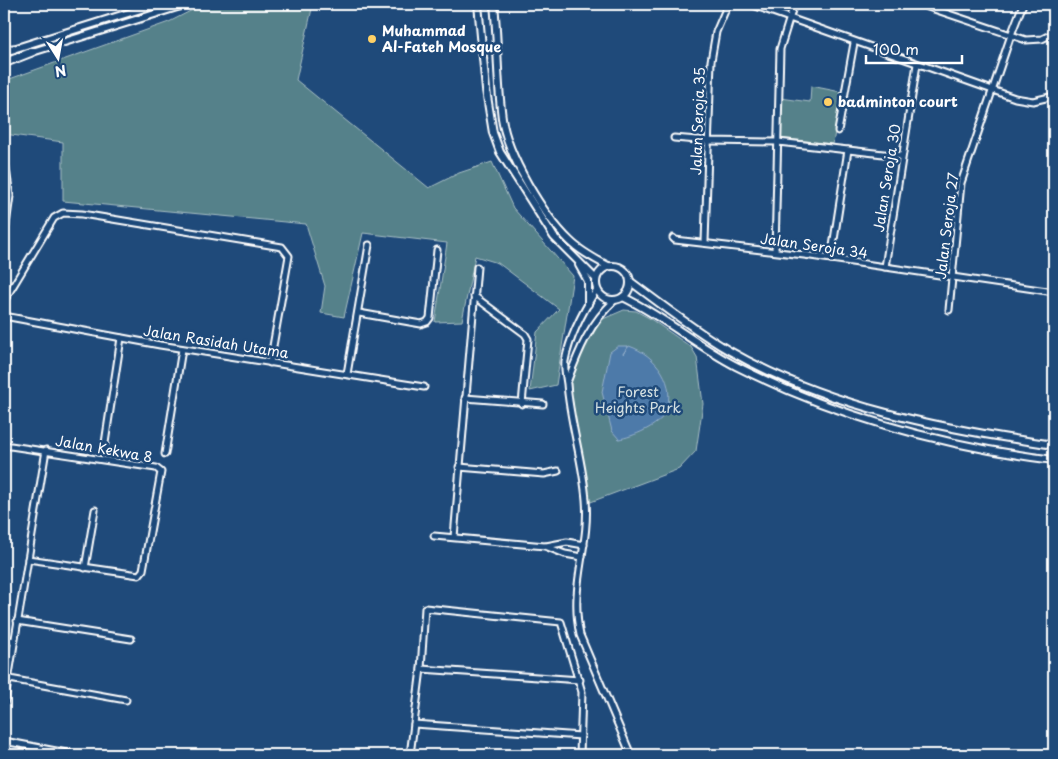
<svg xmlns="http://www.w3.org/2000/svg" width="1058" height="759" font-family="'Playpen Sans',sans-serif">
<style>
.green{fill:#54818a;stroke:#aac0c4}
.water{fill:#4d7aa9;stroke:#94afcb}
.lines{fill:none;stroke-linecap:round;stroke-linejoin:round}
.minor-casing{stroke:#fff;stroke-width:9}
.tertiary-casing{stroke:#fff;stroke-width:10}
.secondary-casing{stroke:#fff;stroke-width:11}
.minor{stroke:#1f4a7a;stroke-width:5}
.tertiary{stroke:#1f4a7a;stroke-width:6}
.secondary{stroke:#1f4a7a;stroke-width:7}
.poi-dot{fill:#ffd166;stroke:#1f4a7a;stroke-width:2}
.labels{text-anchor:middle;stroke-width:5;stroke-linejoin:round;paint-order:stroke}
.poi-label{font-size:14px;font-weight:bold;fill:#fff;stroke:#1f4a7a;text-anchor:start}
.street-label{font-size:14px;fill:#fff;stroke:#1f4a7a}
.park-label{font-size:14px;fill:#d4e0e2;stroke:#1f4a7a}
</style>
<rect width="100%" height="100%" fill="#1f4a7a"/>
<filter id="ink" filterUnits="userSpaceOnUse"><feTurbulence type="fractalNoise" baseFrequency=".02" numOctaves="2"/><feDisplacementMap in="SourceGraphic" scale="10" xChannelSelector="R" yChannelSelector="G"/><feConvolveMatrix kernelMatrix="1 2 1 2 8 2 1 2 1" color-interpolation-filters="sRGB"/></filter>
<g filter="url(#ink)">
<!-- green -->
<g class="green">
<polygon points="204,4 313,4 296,80 429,188 459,173 492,162 513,208 573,276 556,385 530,391 537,332 559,309 498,263 475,256 462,321 435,322 447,243 363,233 344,317 321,313 325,286 306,224 63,201 63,142 4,134 4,81 169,22"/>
<polygon points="811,86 841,92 833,144 779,138 780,98 810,102"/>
<polygon points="624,310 636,311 649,318 691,347 697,357 703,404 696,451 679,469 588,503 570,384 582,352 597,326 603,319"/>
</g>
<!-- water -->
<path class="water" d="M 618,346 L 628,346 L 623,354 L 629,346 C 656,355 678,384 665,413 C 659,426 632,437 619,439 L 612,431 L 602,392 L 610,352 Z"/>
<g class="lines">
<!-- minor casing -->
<g class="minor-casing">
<g id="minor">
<polyline points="750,4 1015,98 1033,101 1054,96"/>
<polyline points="919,4 1026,40 1042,39 1054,33"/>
<polyline points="838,131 854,43"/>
<polyline points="674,138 709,141 778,142 901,156"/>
<polyline points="673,238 675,240 804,255 1054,292"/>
<polyline points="705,242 711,61 716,32 728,4"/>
<polyline points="775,251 780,49 794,4"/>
<polyline points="831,259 848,150"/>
<polyline points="885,267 917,64"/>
<path d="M 597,289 C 583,311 570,335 565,361 C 564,368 566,377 567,384 C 570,423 583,461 586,500 C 590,547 569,585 580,635 L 631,755"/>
<polyline points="474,296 525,334 528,339 522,404"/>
<polyline points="4,301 54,218 63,213 82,214 282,247 289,256 270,363"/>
<polyline points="949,310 961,183 1011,35 1023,4"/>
<polyline points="359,313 421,324 427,322 430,318 437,250"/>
<polyline points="4,316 160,345 424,387"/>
<polyline points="347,374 369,245"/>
<path d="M 568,380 C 579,350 590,323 615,300"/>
<polyline points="465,398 543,404"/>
<polyline points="105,443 121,338"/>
<polyline points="4,445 156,468 161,472 143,570 139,575 28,559"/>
<polyline points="165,454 182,349"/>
<polyline points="459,467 544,474 558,471"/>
<polyline points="434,536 545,546 565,554 582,557"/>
<polyline points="454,537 477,267"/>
<polyline points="546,546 567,542 584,545"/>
<polyline points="85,568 95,510"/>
<polyline points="17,621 131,639"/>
<polyline points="4,639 14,641"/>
<polyline points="421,669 580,680"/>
<polyline points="4,678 126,700"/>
<polyline points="4,705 46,450"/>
<polyline points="414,724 581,736"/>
<polyline points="4,741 77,755"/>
<polyline points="410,755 421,669 425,608 561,622 582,692 580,755"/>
</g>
</g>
<!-- tertiary casing -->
<g class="tertiary-casing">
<g id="tertiary">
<polyline points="478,4 486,90 493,133 500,152 554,237 596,279"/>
<path d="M 494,4 C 498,42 497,81 502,118 C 507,155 543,215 570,241 C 581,252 595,259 608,266"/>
<polyline points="10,50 157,4"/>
<polyline points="29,53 187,4"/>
<polyline points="579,265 588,281 588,304"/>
<circle cx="613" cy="283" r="17"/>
<path d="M 631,282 C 662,305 694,330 728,350 C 827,407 942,429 1054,445"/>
<path d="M 623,297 C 663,316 697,346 736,366 C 837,417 942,446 1054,460"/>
</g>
</g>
<!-- secondary casing -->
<g class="secondary-casing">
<g id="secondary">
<polyline points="4,50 13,49"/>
<polyline points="4,63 32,52"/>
<polyline points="4,162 9,196 4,232"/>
</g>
</g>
<!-- minor -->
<use href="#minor" class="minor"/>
<!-- tertiary -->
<use href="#tertiary" class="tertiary"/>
<!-- secondary -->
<use href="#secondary" class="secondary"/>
</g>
</g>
<!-- markers -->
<g class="poi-dot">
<circle cx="372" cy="39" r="5"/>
<circle cx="828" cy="102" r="5"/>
</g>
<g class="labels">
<!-- poi labels -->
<g class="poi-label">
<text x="382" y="36">Muhammad<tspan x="382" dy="16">Al-Fateh Mosque</tspan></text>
<text x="838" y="107">badminton court</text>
</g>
<!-- street labels -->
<g class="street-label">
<text transform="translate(698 121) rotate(-88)" y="5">Jalan Seroja 35</text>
<text transform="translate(887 178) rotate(-81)" y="5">Jalan Seroja 30</text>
<text transform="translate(947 226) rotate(-83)" y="5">Jalan Seroja 27</text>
<text transform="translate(814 246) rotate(8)" y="5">Jalan Seroja 34</text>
<text transform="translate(216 342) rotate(9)" y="5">Jalan Rasidah Utama</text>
<text transform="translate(104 449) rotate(10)" y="5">Jalan Kekwa 8</text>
</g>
<!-- park labels -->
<g class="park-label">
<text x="638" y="397">Forest<tspan x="638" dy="16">Heights Park</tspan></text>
</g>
</g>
<!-- margin -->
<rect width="1058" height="759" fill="none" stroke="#1f4a7a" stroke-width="20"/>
<rect x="10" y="10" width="1038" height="739" fill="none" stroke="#fff" stroke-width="2" filter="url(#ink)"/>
<!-- north arrow -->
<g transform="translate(58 58) rotate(169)" stroke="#1f4a7a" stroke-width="4" paint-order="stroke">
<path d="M0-4L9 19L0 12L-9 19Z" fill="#ffffff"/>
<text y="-8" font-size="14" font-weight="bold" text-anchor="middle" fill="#ffffff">N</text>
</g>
<!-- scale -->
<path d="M866 55v8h96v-8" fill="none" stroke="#ffffff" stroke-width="2.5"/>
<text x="873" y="55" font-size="15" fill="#ffffff" stroke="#1f4a7a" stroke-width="4" paint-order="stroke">100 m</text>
</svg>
